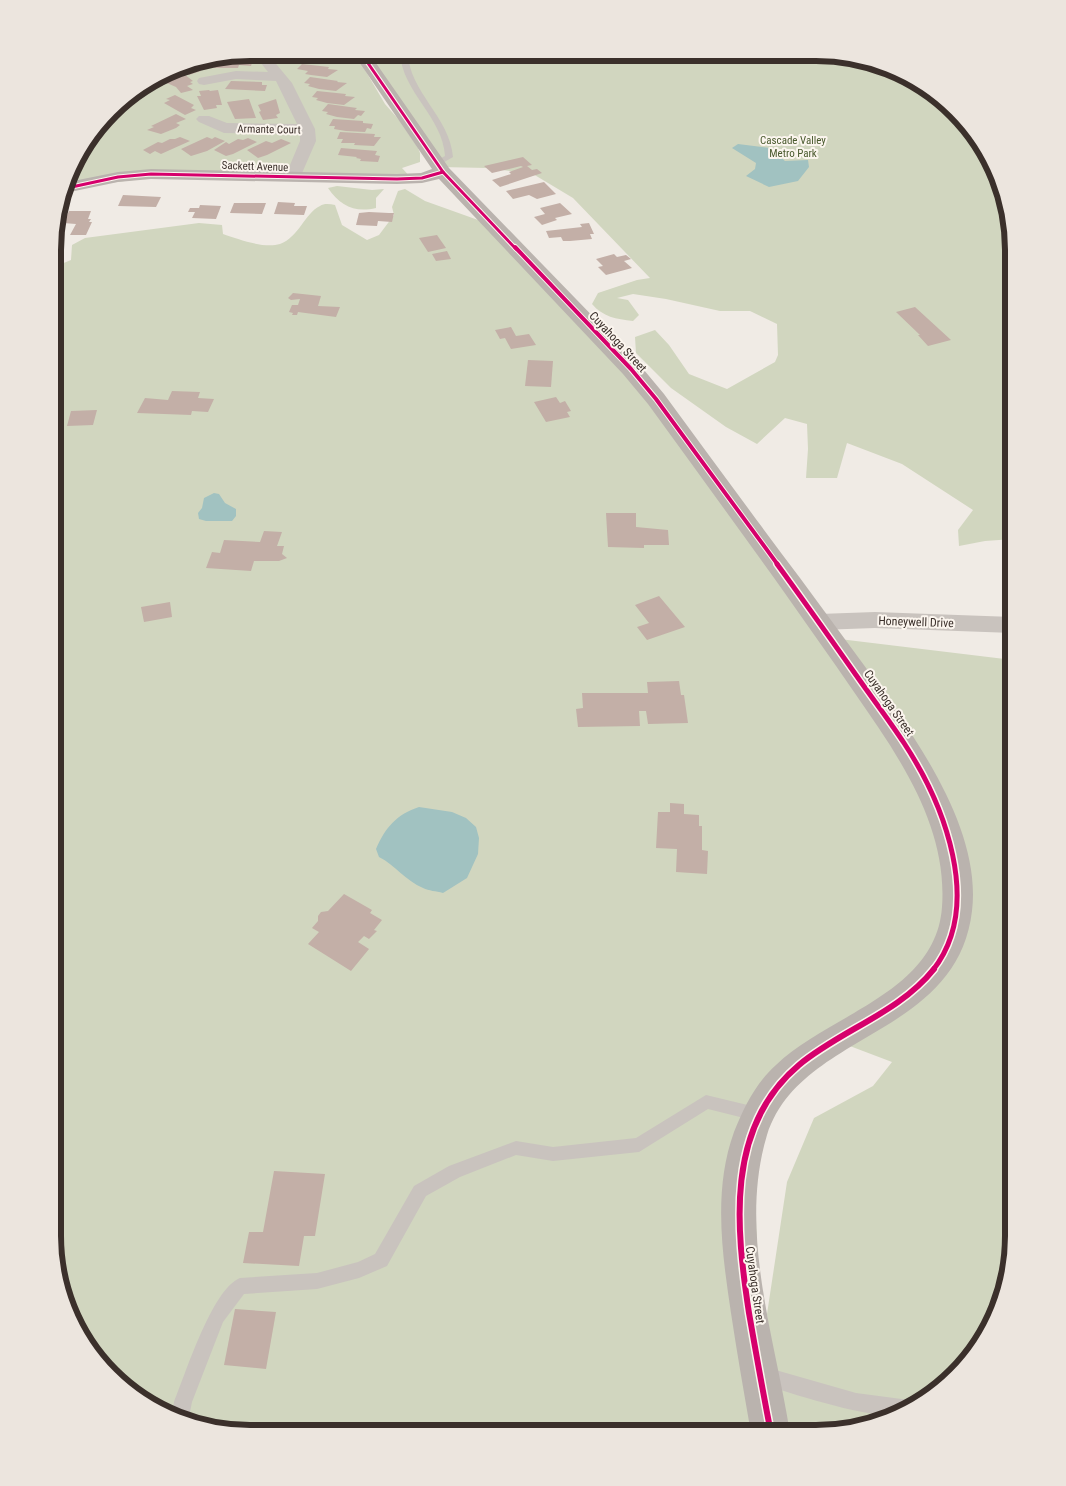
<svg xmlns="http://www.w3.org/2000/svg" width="1066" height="1486" font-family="'Roboto Condensed',sans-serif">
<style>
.green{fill:#d1d6bf}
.water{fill:#a1c2c1}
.building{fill:#c3afa7}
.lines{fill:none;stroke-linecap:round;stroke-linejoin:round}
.lane{fill:#c9c3be;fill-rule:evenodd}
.street{fill:#c9c3be;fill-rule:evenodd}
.secondary{fill:#bab3ae;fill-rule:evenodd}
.cycleway-far3-casing{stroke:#fbf5ee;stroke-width:5}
.cycleway-far2-casing{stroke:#fbf5ee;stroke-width:6}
.cycleway-far1-casing{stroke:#fbf5ee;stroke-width:8}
.cycleway-casing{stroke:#fbf5ee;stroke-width:9}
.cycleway-far3{stroke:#d6006c;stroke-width:3}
.cycleway-far2{stroke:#d6006c;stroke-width:4}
.cycleway-far1{stroke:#d6006c;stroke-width:5}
.cycleway{stroke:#d6006c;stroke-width:6}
.labels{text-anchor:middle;stroke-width:4;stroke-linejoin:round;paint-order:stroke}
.far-street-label{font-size:11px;fill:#3b302b;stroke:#fbf5ee}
.far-park-label{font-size:11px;fill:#4a5a2e;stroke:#fbf5ee}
.street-label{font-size:12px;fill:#3b302b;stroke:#fbf5ee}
.rim{fill:none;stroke:#3b302b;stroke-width:6}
</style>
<rect width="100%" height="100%" fill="#f0ebe5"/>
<!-- green -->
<g class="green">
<polygon points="250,53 355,53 385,104 399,120 418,148 420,153 420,162 402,168 412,179 183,174 67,188 79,151 120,101 186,63"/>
<path d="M 362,53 L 842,54 L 891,67 L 936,93 L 993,163 L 1013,250 L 1013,539 L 985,541 L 959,546 L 958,530 L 973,510 L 902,464 L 847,443 L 837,478 L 806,478 L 808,449 L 807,424 L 785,418 L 757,444 L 726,427 L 671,388 L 636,353 L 635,337 L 655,330 L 669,345 L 689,374 L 727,389 L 775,362 L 778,355 L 777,324 L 750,311 L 720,311 L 666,299 L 633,294 L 617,298 L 628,300 L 639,315 L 633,321 C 616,319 603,317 592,304 L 598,293 L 637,280 L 650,278 L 573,198 L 533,174 L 487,168 L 440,167 Z"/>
<path d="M 337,186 L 372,190 L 384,189 L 376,198 L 376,208 C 355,213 340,206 328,188 Z"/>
<path d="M 405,189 L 425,201 L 492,225 L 631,369 L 831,638 L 1013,660 L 1013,1249 L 1003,1300 L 980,1346 L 946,1385 L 903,1413 L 816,1433 L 782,1433 L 767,1314 L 787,1182 L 814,1118 L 873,1086 L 892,1062 L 834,1040 L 752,1132 L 764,1398 L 771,1433 L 224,1432 L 175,1419 L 130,1393 L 73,1323 L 53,1236 L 54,267 L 71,260 L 72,245 L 85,238 L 199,223 L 222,225 L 223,234 C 238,239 264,249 280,244 C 299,237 305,213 320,206 C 324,203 330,204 335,205 L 342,225 L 367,240 L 379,235 L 394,215 L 392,207 L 398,191 Z"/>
</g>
<!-- water -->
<g class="water">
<polygon points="738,144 770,148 785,161 808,160 809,167 798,181 769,187 746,176 755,169 756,163 732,148"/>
<polygon points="214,493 219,494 225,503 236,509 236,516 232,521 206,521 199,519 198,513 202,508 204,498"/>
<path d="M 419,807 L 452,812 L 466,818 L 476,827 L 479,838 L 478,854 L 467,878 L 443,893 C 436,891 429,891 423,888 C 406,881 395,865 379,857 L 376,849 C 385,828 397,814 419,807 Z"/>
</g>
<!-- building -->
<g class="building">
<polygon points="291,53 306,53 330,57 322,64 290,59 292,57 288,56"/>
<polygon points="223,59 253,60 251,66 239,65 238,68 214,68 216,64 211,64 213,60 222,60"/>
<polygon points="197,61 204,68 200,70 201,71 189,75 178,68 186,63"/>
<polygon points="302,64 329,67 328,69 338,70 327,77 311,75 305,74 308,71 297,69"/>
<polygon points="184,74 193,81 190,82 193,84 187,86 193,90 181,93 176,87 160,80"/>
<polygon points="310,77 338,81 337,82 347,83 336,91 319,89 308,86 310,84 304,83"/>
<polygon points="231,81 262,82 262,85 267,85 265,91 225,89"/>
<polygon points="209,90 210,91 218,90 222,105 216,105 217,108 204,110 197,96 201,96 199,91"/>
<polygon points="317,91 346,94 345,96 355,97 344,105 327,103 316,100 318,98 312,97"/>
<polygon points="175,95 194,105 191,108 196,110 185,115 164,103 170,100 166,99"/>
<polygon points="249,99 256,118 235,119 227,102"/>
<polygon points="276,99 280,113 276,115 278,118 263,120 259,112 261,111 258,105"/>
<polygon points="328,104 357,108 355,110 365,111 361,116 358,115 354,119 337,117 326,114 328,112 322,111"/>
<polygon points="176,114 186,119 176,123 180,125 176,128 161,134 147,130 154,127 151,126"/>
<polygon points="333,119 363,121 363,123 373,124 371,129 367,128 365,132 346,131 334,129 335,126 329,126"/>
<polygon points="340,132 375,134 374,137 381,137 374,146 354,145 355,143 341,143 343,139 337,139"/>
<polygon points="180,137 190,141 161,154 155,151 150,154 143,150 158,142 162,143 170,139 175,139"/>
<polygon points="207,137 212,139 215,137 225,141 207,151 191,156 181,149"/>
<polygon points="248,138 257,142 233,154 226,156 214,150 226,142 229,144 238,139 243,140"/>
<polygon points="281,139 291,143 267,155 258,158 247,150 266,141 272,143"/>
<polygon points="341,148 377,151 375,155 380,156 378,162 360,161 361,159 356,158 357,157 338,155"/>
<polygon points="523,157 532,165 527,166 532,170 537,169 542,173 500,187 492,180 511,174 509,172 523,167 521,166 492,173 484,166"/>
<polygon points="544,182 556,194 537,199 529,195 513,199 506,191"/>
<polygon points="123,195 161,197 156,207 118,206"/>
<polygon points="278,202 295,203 294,206 307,206 304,215 274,214"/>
<polygon points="234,203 266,203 262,214 230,213"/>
<polygon points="560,203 572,214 555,218 557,220 542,225 534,217 545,214 540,208"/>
<polygon points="200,205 221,206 216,219 192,218 195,212 188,212 190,208 199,208"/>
<polygon points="69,211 91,211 88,219 91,219 89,222 92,222 86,235 70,235 76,224 63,223"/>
<polygon points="369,212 389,213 394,213 392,222 378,221 377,226 356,225 359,213"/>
<polygon points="589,223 594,234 590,234 592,239 570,241 563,241 561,237 549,238 546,231 582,227 580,224"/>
<polygon points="437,235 446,248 428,252 419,238"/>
<polygon points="447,251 451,259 436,261 432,254"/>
<polygon points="614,254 617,257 626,255 631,259 624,261 632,268 606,275 598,267 603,266 596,259"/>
<polygon points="293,293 321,296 318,306 340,307 336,317 298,312 297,315 292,315 293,313 289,312 292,305 298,305 300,299 291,300 288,298"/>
<polygon points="915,307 951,340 928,346 918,335 920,335 896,312"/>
<polygon points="511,327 516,336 529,334 536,345 511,349 505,338 500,339 495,330"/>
<polygon points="528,360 553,361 551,387 525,386"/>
<polygon points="172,391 200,392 198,398 214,399 208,412 192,411 191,415 137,413 145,398 168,400"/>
<polygon points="556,397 560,403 565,401 571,411 567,412 570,417 546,422 534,402"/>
<polygon points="97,410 93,425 67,426 71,411"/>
<polygon points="606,513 636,513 636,527 668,530 669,545 644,545 644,548 608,547"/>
<polygon points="264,531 282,532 277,546 284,546 282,554 287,558 279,561 254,561 251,571 206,568 212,552 220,553 224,540 260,542"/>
<polygon points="659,596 685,627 647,640 637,627 649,623 635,605"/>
<polygon points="170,602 172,617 144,622 141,607"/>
<polygon points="679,681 681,695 684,695 688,723 648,724 646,711 639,711 640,726 578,727 576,709 583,708 582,693 648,693 647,682"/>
<polygon points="670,803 684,804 684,814 699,815 699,826 702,826 702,850 708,851 707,874 676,872 677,849 656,848 658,812 670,812"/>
<polygon points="344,894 372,910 370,913 382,920 374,930 377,931 369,939 364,936 358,942 369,949 351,971 308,944 319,932 312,928 318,921 318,916 321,912 328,911"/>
<polygon points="274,1171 325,1174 315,1236 304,1236 299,1266 243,1263 249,1232 263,1232"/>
<polygon points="235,1309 276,1312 266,1369 224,1365"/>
</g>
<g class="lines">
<!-- lane -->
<g class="lane">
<path d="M 400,53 L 408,53 C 409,92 450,117 453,157 L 439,165 L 432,163 L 445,156 C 443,117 402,92 400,53 Z"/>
<path d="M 706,1095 L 760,1108 L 765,1110 L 768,1115 L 765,1120 L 760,1122 L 708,1109 L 639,1152 L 553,1161 L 516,1155 L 460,1177 L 426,1196 L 387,1266 L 359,1278 L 317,1289 L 244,1294 L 223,1322 L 192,1402 L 188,1422 L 172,1417 L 174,1402 C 186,1373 212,1289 240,1278 L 317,1273 L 358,1262 L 375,1254 L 414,1186 L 449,1166 L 516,1141 L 553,1147 L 636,1138 Z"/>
<path d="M 765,1367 L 856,1393 L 909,1400 L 916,1405 C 909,1409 904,1414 895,1415 C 872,1419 783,1392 759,1382 L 756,1376 L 759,1370 Z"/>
</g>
<!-- street -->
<g class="street">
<polygon points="253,53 267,53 292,83 315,129 316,141 299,180 287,180 285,177 300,141 300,134 224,133 199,122 196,119 199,116 209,116 227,123 297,124 276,81 236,79 204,85 199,84 197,81 199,78 236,71 268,72"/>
<polygon points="875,612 1013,617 1013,633 875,628 819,630 811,628 807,622 811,616 819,614"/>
</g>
<!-- secondary -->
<path class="secondary" d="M 353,53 L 369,53 L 449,168 L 639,364 L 664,394 C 709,455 754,517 800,578 C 823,609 846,641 869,672 C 914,736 982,828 972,911 C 957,1038 800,1031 767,1135 C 738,1231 775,1338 790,1433 L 751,1433 C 744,1393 737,1353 731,1313 C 722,1253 713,1190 734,1132 C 744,1107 756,1083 776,1065 C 829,1014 936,993 942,907 C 948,826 898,755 854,692 C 831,658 807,625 784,592 C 739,529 693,466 648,404 L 623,374 L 439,179 L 422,183 L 397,184 L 151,179 L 118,182 L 65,193 L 68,182 L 118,172 L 151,169 L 397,174 L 421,173 L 432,169 Z"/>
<!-- cycleway-far3 casing -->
<g class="cycleway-far3-casing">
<g id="cycleway-far3">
<polyline points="361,53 443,172 516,249"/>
<polyline points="67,188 118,177 151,174 397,179 422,178 443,172"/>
</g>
</g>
<!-- cycleway-far2 casing -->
<g class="cycleway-far2-casing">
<polyline id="cycleway-far2" points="515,247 631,369 656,399 778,565"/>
</g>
<!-- cycleway-far1 casing -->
<g class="cycleway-far1-casing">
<path id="cycleway-far1" d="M 777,564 C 804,601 830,638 856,675 C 872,698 889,720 904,743 C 944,804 984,905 933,970"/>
</g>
<!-- cycleway casing -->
<g class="cycleway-casing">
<path id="cycleway" d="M 771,1433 C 763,1393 756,1353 749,1313 C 736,1228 725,1127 799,1065 C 841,1030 899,1013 934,969"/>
</g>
<!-- cycleway-far3 -->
<use href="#cycleway-far3" class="cycleway-far3"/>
<!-- cycleway-far2 -->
<use href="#cycleway-far2" class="cycleway-far2"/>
<!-- cycleway-far1 -->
<use href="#cycleway-far1" class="cycleway-far1"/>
<!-- cycleway -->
<use href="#cycleway" class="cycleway"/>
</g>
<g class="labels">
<!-- far-street labels -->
<g class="far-street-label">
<text transform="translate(269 129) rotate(1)" y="4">Armante Court</text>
<text transform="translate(255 166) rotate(2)" y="4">Sackett Avenue</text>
</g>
<!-- far-park labels -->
<g class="far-park-label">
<text x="793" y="144">Cascade Valley<tspan x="793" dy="13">Metro Park</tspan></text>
</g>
<!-- street labels -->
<g class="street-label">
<text transform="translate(618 342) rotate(47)" y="4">Cuyahoga Street</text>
<text transform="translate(916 622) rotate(2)" y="4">Honeywell Drive</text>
<text transform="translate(889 703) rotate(55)" y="4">Cuyahoga Street</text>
<text transform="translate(755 1285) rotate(82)" y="4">Cuyahoga Street</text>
</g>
</g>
<!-- crop -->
<path d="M0 0H1066V1486H0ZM250 61H816A189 189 0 0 1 1005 250V1236A189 189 0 0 1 816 1425H250A189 189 0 0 1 61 1236V250A189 189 0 0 1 250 61Z" fill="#ece5de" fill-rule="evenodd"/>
<path class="rim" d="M250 61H816A189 189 0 0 1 1005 250V1236A189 189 0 0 1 816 1425H250A189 189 0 0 1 61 1236V250A189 189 0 0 1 250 61Z"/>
</svg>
